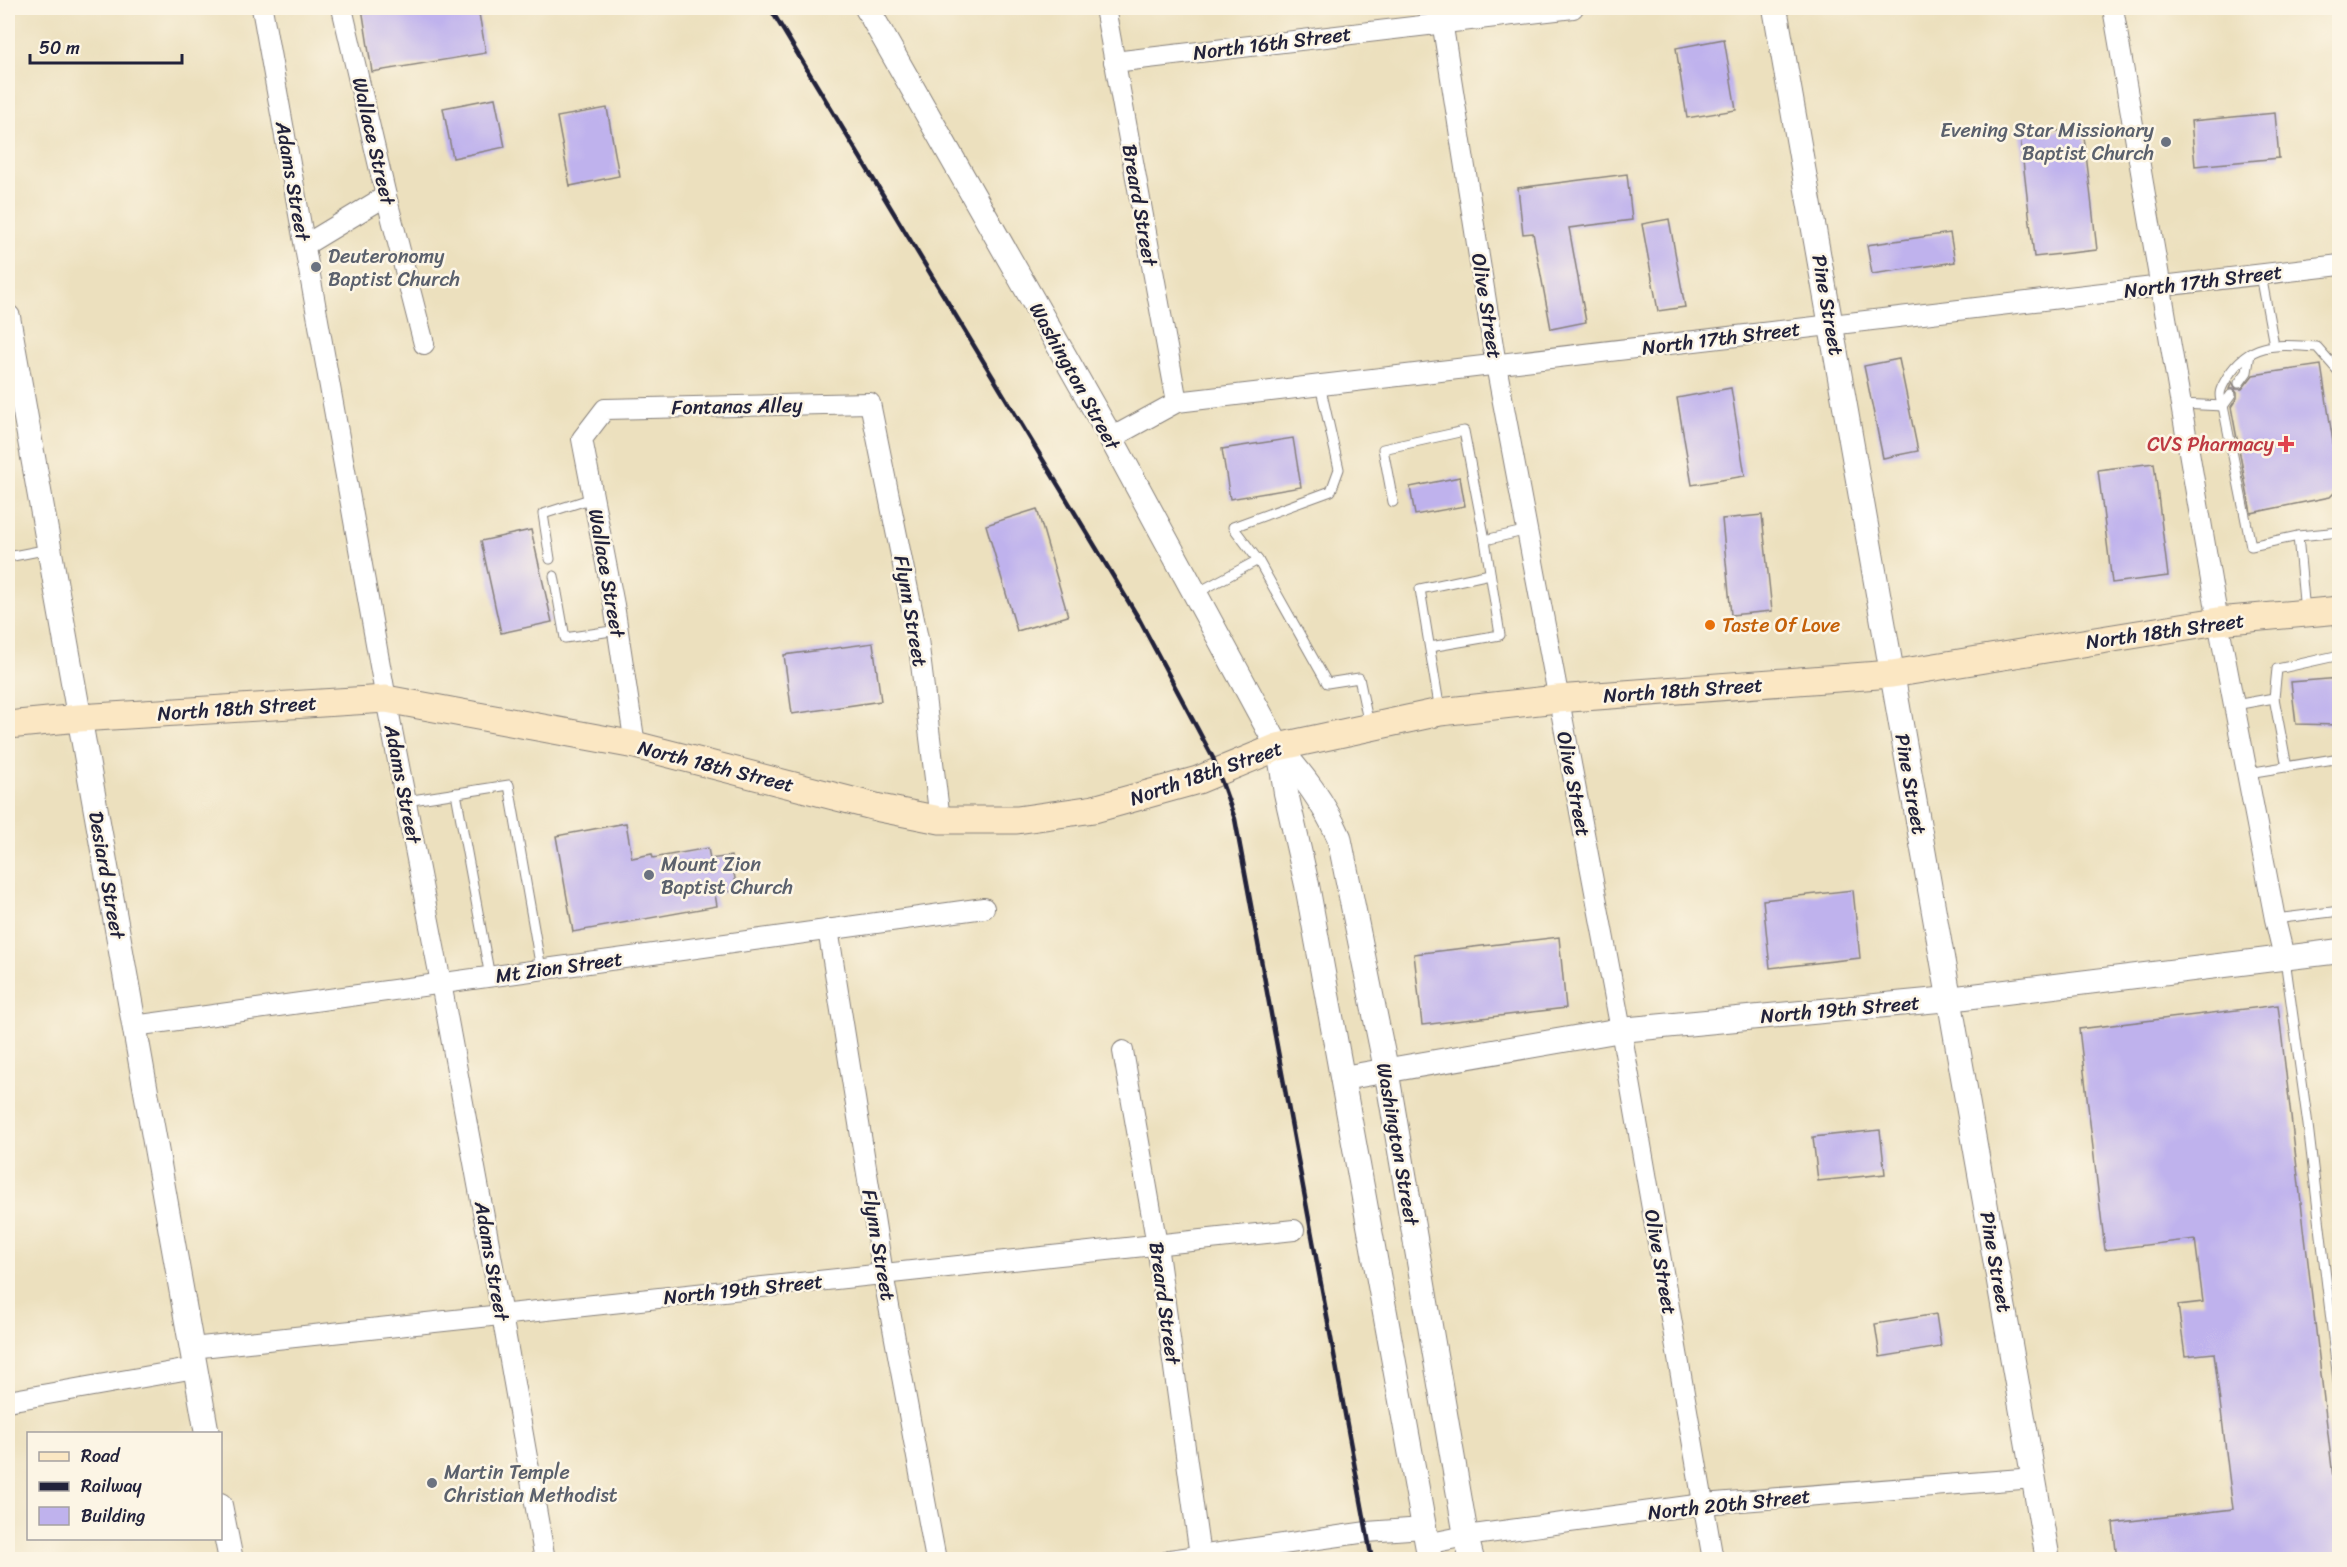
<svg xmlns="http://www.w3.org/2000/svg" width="2347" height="1567" font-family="Sriracha,sans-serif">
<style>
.building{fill:#bfb2ed}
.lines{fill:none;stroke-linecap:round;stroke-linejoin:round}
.service-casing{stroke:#87817c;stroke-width:11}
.minor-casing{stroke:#87817c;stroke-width:22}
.tertiary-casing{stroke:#87817c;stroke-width:26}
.secondary-casing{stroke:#87817c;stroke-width:29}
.service{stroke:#fff;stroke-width:9}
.minor{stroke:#fff;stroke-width:20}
.tertiary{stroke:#fff;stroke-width:24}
.secondary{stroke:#fbe7c3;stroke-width:27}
.rail{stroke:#22223b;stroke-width:4.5}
.worship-dot{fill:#6b7280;stroke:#fcf5e5;stroke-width:2}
.health-dot{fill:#e0444e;stroke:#fcf5e5;stroke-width:2}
.food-dot{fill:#e8710a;stroke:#fcf5e5;stroke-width:2}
.labels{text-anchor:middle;stroke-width:5;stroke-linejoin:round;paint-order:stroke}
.street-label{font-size:20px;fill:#22223b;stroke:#fcf5e5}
.worship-label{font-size:20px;fill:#5b616d;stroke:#fcf5e5;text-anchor:start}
.health-label{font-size:20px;fill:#be3a42;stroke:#fcf5e5;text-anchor:end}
.food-label{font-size:20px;fill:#c56008;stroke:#fcf5e5;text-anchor:start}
</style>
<rect width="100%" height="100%" fill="#fcf5e5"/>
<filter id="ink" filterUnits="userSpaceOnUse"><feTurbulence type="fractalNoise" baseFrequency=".0167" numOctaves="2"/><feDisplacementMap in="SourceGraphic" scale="12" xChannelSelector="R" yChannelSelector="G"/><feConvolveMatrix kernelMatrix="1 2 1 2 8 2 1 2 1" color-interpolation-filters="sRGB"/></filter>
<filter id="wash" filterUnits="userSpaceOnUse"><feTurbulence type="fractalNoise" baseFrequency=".008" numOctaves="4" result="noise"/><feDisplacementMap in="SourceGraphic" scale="24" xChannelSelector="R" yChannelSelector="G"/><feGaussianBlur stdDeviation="1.35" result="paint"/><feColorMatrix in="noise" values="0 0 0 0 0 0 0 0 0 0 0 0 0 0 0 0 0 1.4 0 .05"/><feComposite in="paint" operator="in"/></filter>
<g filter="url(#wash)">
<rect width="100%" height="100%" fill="#ece0be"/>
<g id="blocks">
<!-- building -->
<g class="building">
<polygon points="362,8 478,8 486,53 372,72"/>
<polygon points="1724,39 1736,110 1687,118 1676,48"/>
<polygon points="495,98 505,147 453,158 443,108"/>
<polygon points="607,108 619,176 570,186 557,117"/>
<polygon points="2275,113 2279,158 2195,166 2191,121"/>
<polygon points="2083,128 2097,250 2034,257 2020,135"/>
<polygon points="1627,174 1632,220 1569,228 1586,322 1551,329 1533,233 1523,234 1518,188"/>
<polygon points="1669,219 1685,307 1658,311 1642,224"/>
<polygon points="1950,233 1955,262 1872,274 1867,245"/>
<polygon points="1899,359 1918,451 1883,458 1864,366"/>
<polygon points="2321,365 2340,487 2330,497 2251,513 2231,407 2237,398 2237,393 2234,389 2229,389 2232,382 2236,389 2242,389 2253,375"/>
<polygon points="1731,388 1745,476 1692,485 1677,398"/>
<polygon points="1293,438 1301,487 1230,499 1222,449"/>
<polygon points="2154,463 2168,576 2112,583 2098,470"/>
<polygon points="1460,477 1465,506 1415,515 1410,487"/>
<polygon points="1037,509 1068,616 1017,631 986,525"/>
<polygon points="1762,515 1772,611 1731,615 1722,519"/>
<polygon points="531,530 552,622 501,633 481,541"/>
<polygon points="873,643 881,701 792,714 784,655"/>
<polygon points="2340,678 2340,725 2296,724 2291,682"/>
<polygon points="626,823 632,858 652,854 653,858 708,848 710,859 731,856 737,890 715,894 717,906 573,932 556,836"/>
<polygon points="1853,890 1860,958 1770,968 1763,900"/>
<polygon points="1559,937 1566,1008 1422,1025 1414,954"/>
<polygon points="2278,1005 2340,1537 2340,1560 2117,1560 2113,1523 2233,1509 2214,1353 2185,1356 2178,1305 2203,1302 2195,1239 2105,1250 2079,1029"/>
<polygon points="1880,1130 1885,1174 1818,1181 1813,1137"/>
<polygon points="1936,1314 1941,1347 1880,1357 1875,1324"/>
</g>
</g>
</g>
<g filter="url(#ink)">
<use href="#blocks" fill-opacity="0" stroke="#87817c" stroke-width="1.5"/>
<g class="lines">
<!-- service casing -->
<g class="service-casing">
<g id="service">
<polyline points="2261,275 2274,345"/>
<path d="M 2340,373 L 2317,347 C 2279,345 2251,340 2228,376 C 2221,388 2217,393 2223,406 L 2251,546 L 2298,536 L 2340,532"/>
<polyline points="2239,383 2247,372 2250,354"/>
<polyline points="2181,404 2223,406"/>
<polyline points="2223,406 2231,395"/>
<polyline points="1393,502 1383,449 1464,431 1485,540 1500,635 1430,647"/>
<polyline points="2298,536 2305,612"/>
<polyline points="1485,540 1528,530"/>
<polyline points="8,557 49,549"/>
<polyline points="550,559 543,514 593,498"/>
<polyline points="1258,560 1233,527 1331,491 1339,469 1320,385"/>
<polyline points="554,576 565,638 618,630"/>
<polyline points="1195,594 1258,560 1327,683 1359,678 1369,725"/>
<polyline points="2337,612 2340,634"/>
<polyline points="2274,698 2287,767"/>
<polyline points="2235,705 2274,698 2277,669 2340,655"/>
<polyline points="1440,711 1420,589 1490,574"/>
<polyline points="2248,773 2340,758"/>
<polyline points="456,793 490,977"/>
<polyline points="406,801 509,785 541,969"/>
<polyline points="2275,919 2340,911"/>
<polyline points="2285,959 2308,1125 2340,1397"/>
</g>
</g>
<!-- minor casing -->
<g class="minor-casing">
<g id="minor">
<polyline points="262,8 386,699 441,983 502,1315 545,1560"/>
<polyline points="342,8 386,196 424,344"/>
<polyline points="1105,8 1177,402"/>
<polyline points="1440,8 1496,365 1621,1030 1713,1560"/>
<polyline points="2113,8 2218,621 2275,919 2284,957"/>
<polyline points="1114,62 1573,8"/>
<polyline points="305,245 386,196"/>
<polyline points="1111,438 1177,402 2340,265"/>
<polyline points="635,745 614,605 582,439 605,409 870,403 918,639 940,820"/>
<polyline points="828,929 883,1274 936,1560"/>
<polyline points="134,1026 984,908"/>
<polyline points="1123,1051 1157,1245 1200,1556"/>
<polyline points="192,1348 1294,1230"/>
<polyline points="8,1401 195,1368"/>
<polyline points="1426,1544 1466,1536 1703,1504 2034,1478"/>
<polyline points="1170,1560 1367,1532 1423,1528"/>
</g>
</g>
<!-- tertiary casing -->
<g class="tertiary-casing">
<g id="tertiary">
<path d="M 867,8 L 1111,438 L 1278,747 C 1304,777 1323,801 1339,837 L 1386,1069 L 1466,1536 L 1472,1560"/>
<polyline points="1775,8 2048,1560"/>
<polyline points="8,317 207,1434"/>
<polyline points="1279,749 1286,793 1307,885 1430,1560"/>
<polyline points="1343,1078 1621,1030 1949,999 2340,951"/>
<polyline points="220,1505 231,1560"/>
</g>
</g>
<!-- secondary casing -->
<g class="secondary-casing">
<polyline id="secondary" points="8,725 79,718 386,699 635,745 880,808 940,820 1017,820 1094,809 1198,780 1278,747 1440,712 1557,699 1892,674 2218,621 2340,610"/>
</g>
<!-- service -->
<use href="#service" class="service"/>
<!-- minor -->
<use href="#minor" class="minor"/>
<!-- tertiary -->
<use href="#tertiary" class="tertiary"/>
<!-- secondary -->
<use href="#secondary" class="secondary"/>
<!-- rail -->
<polyline class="rail" points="770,8 1139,619 1213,758 1235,819 1372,1560"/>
</g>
</g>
<!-- markers -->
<g class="worship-dot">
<circle cx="2166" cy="142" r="6"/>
<circle cx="316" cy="267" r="6"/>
<circle cx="649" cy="875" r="6"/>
<circle cx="432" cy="1483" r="6"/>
</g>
<path class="health-dot" d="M2283 435h6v6h6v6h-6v6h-6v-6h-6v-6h6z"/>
<circle class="food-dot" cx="1710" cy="625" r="6"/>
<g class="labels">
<!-- street labels -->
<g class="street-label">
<text transform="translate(1272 43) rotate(-7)" y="7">North 16th Street</text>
<text transform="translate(374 141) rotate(77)" y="7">Wallace Street</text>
<text transform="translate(293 181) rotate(80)" y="7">Adams Street</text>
<text transform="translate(1140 205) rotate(80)" y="7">Breard Street</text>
<text transform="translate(2203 281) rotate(-7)" y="7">North 17th Street</text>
<text transform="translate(1828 305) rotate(80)" y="7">Pine Street</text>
<text transform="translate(1487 306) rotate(81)" y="7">Olive Street</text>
<text transform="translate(1721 338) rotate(-7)" y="7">North 17th Street</text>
<text transform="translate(1075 376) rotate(61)" y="7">Washington Street</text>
<text transform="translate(737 406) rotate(-1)" y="7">Fontanas Alley</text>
<text transform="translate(607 573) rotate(80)" y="7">Wallace Street</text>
<text transform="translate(911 611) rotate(80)" y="7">Flynn Street</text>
<text transform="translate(2165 631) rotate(-8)" y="7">North 18th Street</text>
<text transform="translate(1683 690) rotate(-4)" y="7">North 18th Street</text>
<text transform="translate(237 708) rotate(-4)" y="7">North 18th Street</text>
<text transform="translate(716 766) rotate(14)" y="7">North 18th Street</text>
<text transform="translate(1206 773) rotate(-19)" y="7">North 18th Street</text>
<text transform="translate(403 784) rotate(79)" y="7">Adams Street</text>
<text transform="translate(1574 784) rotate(79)" y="7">Olive Street</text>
<text transform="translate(1911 784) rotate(80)" y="7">Pine Street</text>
<text transform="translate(107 875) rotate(80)" y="7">Desiard Street</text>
<text transform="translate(559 967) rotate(-8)" y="7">Mt Zion Street</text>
<text transform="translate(1840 1009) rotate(-5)" y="7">North 19th Street</text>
<text transform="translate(1398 1144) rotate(80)" y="7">Washington Street</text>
<text transform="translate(879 1245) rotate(80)" y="7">Flynn Street</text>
<text transform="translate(492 1261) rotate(80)" y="7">Adams Street</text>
<text transform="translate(1661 1262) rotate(80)" y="7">Olive Street</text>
<text transform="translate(1996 1262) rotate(80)" y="7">Pine Street</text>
<text transform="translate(743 1289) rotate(-6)" y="7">North 19th Street</text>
<text transform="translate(1165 1303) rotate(82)" y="7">Breard Street</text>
<text transform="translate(1729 1504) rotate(-6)" y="7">North 20th Street</text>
</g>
<!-- worship labels -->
<g class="worship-label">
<text x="2154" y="137" text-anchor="end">Evening Star Missionary<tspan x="2154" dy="23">Baptist Church</tspan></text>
<text x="328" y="263">Deuteronomy<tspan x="328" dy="23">Baptist Church</tspan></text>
<text x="661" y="871">Mount Zion<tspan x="661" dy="23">Baptist Church</tspan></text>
<text x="444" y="1479">Martin Temple<tspan x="444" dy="23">Christian Methodist</tspan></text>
</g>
<!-- health labels -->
<g class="health-label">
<text x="2274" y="451">CVS Pharmacy</text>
</g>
<!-- food labels -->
<g class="food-label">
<text x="1722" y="632">Taste Of Love</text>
</g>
</g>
<!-- margin -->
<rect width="2347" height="1567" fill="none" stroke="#fcf5e5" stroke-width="30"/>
<!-- legend -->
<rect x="27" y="1432" width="195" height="108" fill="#fcf5e5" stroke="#a5a1a1" stroke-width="1.5"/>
<rect x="39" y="1452" width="30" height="9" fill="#fbe7c3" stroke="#a5a1a1" stroke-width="1.5"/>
<text x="81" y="1462" font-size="18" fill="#22223b">Road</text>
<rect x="39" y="1482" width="30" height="9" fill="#22223b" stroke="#a5a1a1" stroke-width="1.5"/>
<text x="81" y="1492" font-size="18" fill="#22223b">Railway</text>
<rect x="39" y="1507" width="30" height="18" fill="#bfb2ed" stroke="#a5a1a1" stroke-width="1.5"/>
<text x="81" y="1522" font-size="18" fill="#22223b">Building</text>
<!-- scale -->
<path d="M30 54v9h152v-9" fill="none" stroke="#22223b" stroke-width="3"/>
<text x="39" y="54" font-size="18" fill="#22223b" stroke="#fcf5e5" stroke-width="4.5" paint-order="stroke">50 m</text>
</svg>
